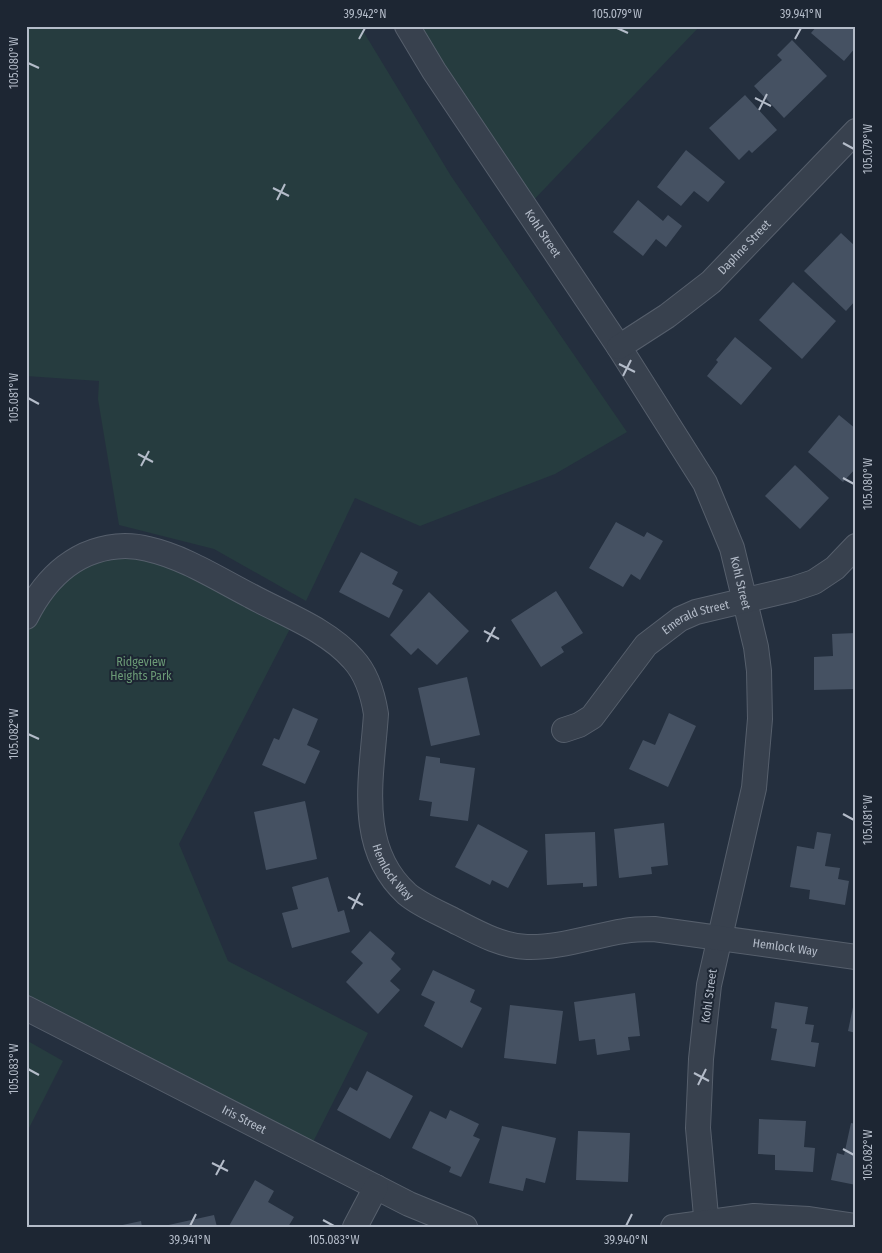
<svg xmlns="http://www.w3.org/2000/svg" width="882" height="1253" font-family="'Fira Sans Condensed',sans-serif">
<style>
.green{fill:#263c3f}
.building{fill:#455162}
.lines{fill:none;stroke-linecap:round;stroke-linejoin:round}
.minor-casing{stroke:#565f6c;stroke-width:26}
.minor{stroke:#38414e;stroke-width:24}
.ticks{fill:none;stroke:#b4bcc9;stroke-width:2}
.labels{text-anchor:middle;stroke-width:4;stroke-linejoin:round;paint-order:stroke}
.street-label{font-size:12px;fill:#b4bcc9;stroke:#1d2633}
.park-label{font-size:12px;fill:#6b9a76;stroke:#1d2633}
.neatline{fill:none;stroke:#b4bcc9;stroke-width:2}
.ticks-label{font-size:12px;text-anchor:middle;fill:#b4bcc9}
</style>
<rect width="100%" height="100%" fill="#242f3e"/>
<!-- green -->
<g class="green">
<polygon points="26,26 360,26 451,176 627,432 555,474 420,526 355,498 306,601 214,549 119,525 98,399 99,381 26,376"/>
<polygon points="407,26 700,26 526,208"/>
<polygon points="126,546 295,619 179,844 228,961 368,1033 308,1152 26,1008 26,617 47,582"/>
<polygon points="26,1040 63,1061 26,1134"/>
</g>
<!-- building -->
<g class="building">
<polygon points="817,26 856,26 856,47 844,61 811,33"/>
<polygon points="792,40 827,76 784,118 754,86 782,60 777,55"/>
<polygon points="745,95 777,130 752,153 749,150 739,160 709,128"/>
<polygon points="686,150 725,182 708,202 694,191 681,206 657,187"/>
<polygon points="638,200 663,221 668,215 682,226 666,247 656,239 643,256 613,232"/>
<polygon points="841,233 856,247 856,300 846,311 804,271"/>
<polygon points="793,282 836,321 802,359 759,320"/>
<polygon points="735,337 772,368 741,405 707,376 718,362 716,360"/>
<polygon points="839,415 856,429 856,468 843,482 808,452"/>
<polygon points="795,465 829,498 800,529 765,496"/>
<polygon points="616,522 644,537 647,532 663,541 640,580 631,574 623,587 589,568"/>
<polygon points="361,552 398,572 392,584 403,590 389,618 339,592"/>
<polygon points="556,591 583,633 561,647 564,652 541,667 511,620"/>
<polygon points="429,592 469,631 437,665 418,648 411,655 390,635"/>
<polygon points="856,633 856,689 814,690 814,657 833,656 832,634"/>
<polygon points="467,677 480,735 431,746 418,688"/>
<polygon points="293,708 318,719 307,745 320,751 305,784 262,765 274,738 279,740"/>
<polygon points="669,713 696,726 668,787 629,769 643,740 655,745"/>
<polygon points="426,756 440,758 440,763 475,768 468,821 430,816 432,802 419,800"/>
<polygon points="305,801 317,859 266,870 254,812"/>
<polygon points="664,823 668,865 651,867 652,874 619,878 614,829"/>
<polygon points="478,824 528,851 508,888 492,880 490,885 455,867"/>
<polygon points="595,832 597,886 583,887 583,883 547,885 545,834"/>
<polygon points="817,832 831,834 825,866 840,868 838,879 849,881 845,905 809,899 810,890 790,887 797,846 814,849"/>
<polygon points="328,877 338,912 344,910 350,932 292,948 282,913 298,909 292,887"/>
<polygon points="370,931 395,953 391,959 401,969 390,981 400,990 378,1014 346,982 363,963 351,952"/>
<polygon points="433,970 475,990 470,1002 482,1008 462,1048 424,1026 435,1002 421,995"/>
<polygon points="635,993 640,1036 628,1037 630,1050 597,1055 595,1039 579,1041 574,1002"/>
<polygon points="775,1002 808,1007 805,1024 814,1025 811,1042 819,1043 815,1067 771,1060 777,1029 771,1028"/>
<polygon points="510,1005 563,1011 556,1064 504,1058"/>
<polygon points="853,1007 856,1008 856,1033 848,1031"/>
<polygon points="367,1071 413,1096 390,1139 337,1110 350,1087 357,1091"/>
<polygon points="450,1110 479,1124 473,1136 480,1139 461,1177 449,1172 451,1167 412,1148 430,1111 446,1119"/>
<polygon points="759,1119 806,1121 804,1147 815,1148 813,1172 775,1170 775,1155 758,1154"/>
<polygon points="851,1123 856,1124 856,1185 831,1180 837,1153 844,1155"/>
<polygon points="502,1126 556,1138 545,1183 526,1178 523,1191 489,1183"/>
<polygon points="578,1131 630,1133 628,1182 576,1180"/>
<polygon points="255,1180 274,1191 268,1202 294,1217 288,1227 229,1226"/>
<polygon points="214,1215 217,1227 164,1227 164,1226"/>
<polygon points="141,1221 142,1227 118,1227 118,1226"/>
</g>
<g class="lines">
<!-- minor casing -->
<g class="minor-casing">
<g id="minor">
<path id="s1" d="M 407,26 L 434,71 L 619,347 L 705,483 L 732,548 L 756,647 L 759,671 L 760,719 L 754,788 L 709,985 L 701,1059 L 698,1128 L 707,1227"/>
<path id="s2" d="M 619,347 L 667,316 L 711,282 L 856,131"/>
<path id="s3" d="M 26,617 C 46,577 78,547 125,546 C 132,546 141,547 148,549 C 184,557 218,579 251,596 C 284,614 328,630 353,659 C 367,674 373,695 376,714 C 372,776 355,847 407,894 C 419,904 435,911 449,918 C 473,930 499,946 527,947 C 560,948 592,936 624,931 C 634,929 644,929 654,929 L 856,957"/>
<path id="s4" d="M 564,730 L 579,725 L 592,717 L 646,645 L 680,619 L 696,612 L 793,589 L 814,582 L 835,568 L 856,546"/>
<path id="s5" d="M 26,1008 L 409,1204 L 465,1227"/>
<polyline points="355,1227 376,1187"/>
<polyline points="673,1227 754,1216 809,1219 856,1226"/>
</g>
</g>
<!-- minor -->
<use href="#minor" class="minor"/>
</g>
<!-- ticks -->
<path class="ticks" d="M 617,28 L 628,33M 359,39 L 365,28M 795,39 L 801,28M 28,63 L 39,68M 755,98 L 771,106M 759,110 L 767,94M 843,143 L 854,149M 273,188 L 289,196M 277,200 L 285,184M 619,364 L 635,372M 623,376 L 631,360M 28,398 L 39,404M 138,454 L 153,462M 141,466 L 149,451M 843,478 L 854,484M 484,631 L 499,639M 487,642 L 495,627M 28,734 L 39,739M 843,814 L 854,820M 348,897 L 363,905M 352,909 L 360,893M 28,1069 L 39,1075M 694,1073 L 709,1081M 698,1085 L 706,1069M 843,1149 L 854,1155M 212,1163 L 228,1171M 216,1175 L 224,1160M 323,1220 L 334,1226M 190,1226 L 196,1214M 626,1226 L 632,1214"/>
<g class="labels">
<!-- street labels -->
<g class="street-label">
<text dy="4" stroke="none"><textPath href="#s1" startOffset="248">Kohl Street</textPath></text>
<text dy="4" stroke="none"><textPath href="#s2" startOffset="161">Daphne Street</textPath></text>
<text dy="4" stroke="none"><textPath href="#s1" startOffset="652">Kohl Street</textPath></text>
<text dy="4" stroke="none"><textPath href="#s4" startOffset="179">Emerald Street</textPath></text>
<text dy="4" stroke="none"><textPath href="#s3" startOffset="610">Hemlock Way</textPath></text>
<text dy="4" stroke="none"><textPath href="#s3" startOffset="1030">Hemlock Way</textPath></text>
<text transform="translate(709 996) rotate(-82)" y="4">Kohl Street</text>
<text dy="4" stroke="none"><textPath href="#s5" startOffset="245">Iris Street</textPath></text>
</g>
<!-- park labels -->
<g class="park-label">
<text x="141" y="666">Ridgeview<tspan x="141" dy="14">Heights Park</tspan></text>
</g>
</g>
<!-- border -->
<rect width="882" height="1253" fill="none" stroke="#1d2633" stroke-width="55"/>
<rect x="28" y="28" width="826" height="1198" class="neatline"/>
<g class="ticks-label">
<text x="365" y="18">39.942°N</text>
<text x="617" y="18">105.079°W</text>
<text x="801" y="18">39.941°N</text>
<text transform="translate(14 63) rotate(-90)" y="4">105.080°W</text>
<text transform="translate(868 149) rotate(-90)" y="4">105.079°W</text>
<text transform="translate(14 398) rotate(-90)" y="4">105.081°W</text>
<text transform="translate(868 484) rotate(-90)" y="4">105.080°W</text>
<text transform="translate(14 734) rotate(-90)" y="4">105.082°W</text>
<text transform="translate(868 820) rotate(-90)" y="4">105.081°W</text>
<text transform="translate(14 1069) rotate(-90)" y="4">105.083°W</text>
<text transform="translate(868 1155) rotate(-90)" y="4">105.082°W</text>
<text x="190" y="1244">39.941°N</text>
<text x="334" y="1244">105.083°W</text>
<text x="626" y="1244">39.940°N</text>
</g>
</svg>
